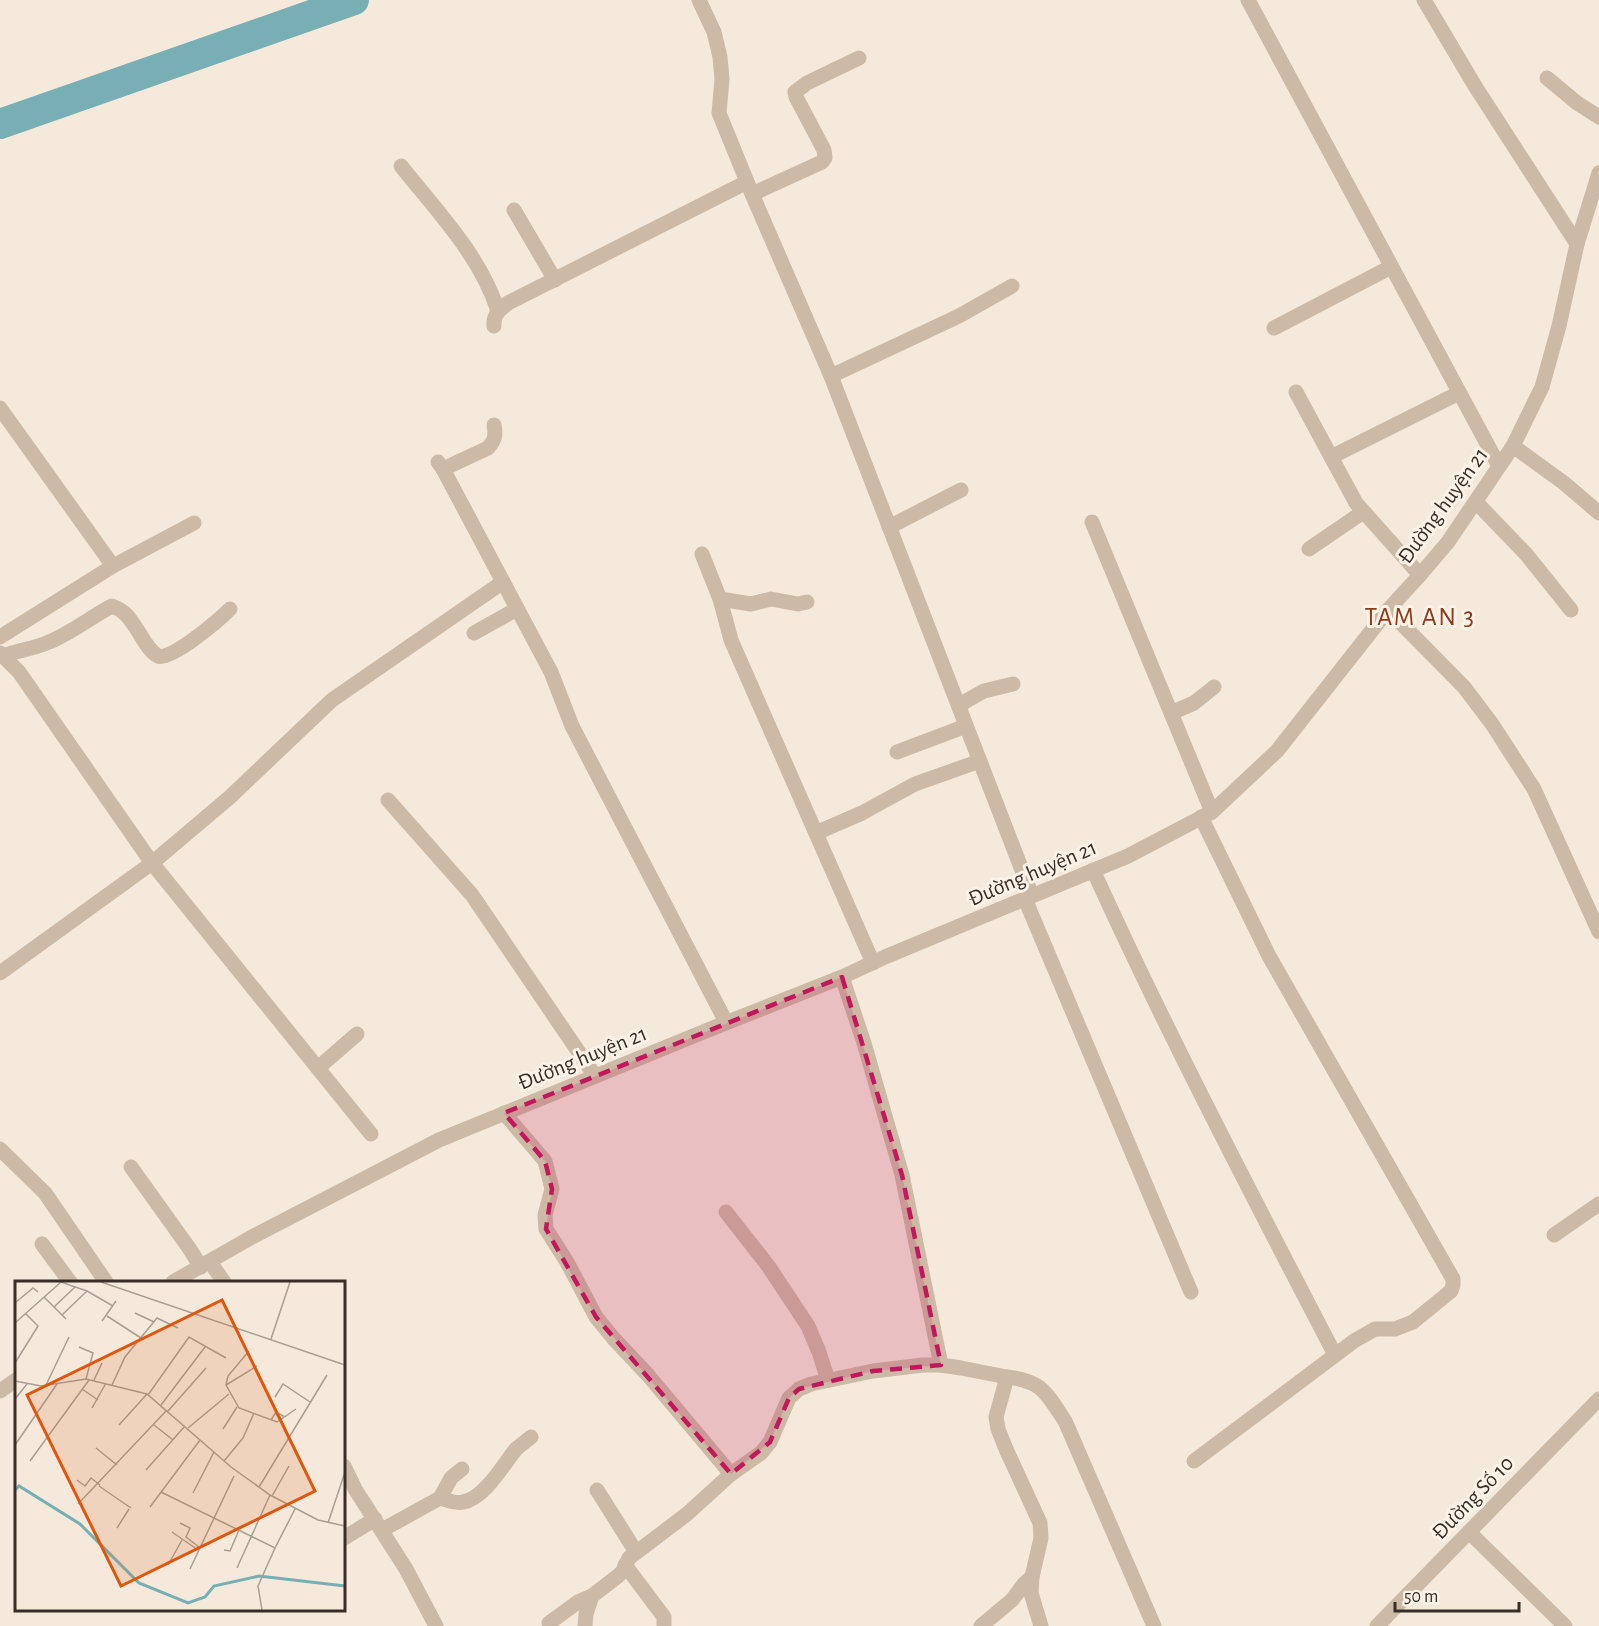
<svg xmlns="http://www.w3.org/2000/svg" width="1599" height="1626" font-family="'Alegreya Sans',sans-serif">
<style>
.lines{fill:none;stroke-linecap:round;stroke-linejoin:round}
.river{stroke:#78afb4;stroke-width:30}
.minor{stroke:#cdbaa6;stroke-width:15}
.marked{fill:#c2185b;fill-opacity:0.2;stroke:#c2185b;stroke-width:4.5;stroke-dasharray:12 8;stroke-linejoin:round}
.labels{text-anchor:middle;stroke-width:6;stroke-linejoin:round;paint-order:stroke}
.street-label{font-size:22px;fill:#392e27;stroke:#fbf3e8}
.quarter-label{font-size:26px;letter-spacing:1.5px;fill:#8f3a19;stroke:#fbf3e8}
.inset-river{fill:none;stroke:#78afb4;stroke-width:3}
.inset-road{fill:none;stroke:#a99e93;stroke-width:1.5}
.view{fill:#df570d;fill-opacity:0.15;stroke:#df570d;stroke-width:3}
.inset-edge{fill:none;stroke:#392e27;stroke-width:3}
</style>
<rect width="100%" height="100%" fill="#f4e9db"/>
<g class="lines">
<!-- river -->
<polyline class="river" points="0,124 354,0"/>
<!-- minor -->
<g class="minor">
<polyline points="699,0 714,32 720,57 722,79 719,113 752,194 831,376 1032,896"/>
<polyline points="1248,0 1499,466"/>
<polyline points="1424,0 1475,86 1577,244"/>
<polyline points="1547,78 1577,103 1599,117"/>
<path d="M 401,166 C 437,211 480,255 498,311"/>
<polyline points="752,194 822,162 825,158 824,150 796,97 795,92 807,83 859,58"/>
<polyline points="514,210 555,280"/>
<path d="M 494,326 C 493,315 499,310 508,303 L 747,182"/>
<polyline points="1274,328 1391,267"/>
<polyline points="831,376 959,316 1012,286"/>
<polyline points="1296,392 1356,503 1420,575"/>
<polyline points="0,408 113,566"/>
<polyline points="1513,446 1564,483 1599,513"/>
<polyline points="1331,457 1459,393"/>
<polyline points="438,462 443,469 551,672 572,726 726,1022"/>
<path d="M 443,469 L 488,448 C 495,440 496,435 494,425"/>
<polyline points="1476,502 1526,554 1571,610"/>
<polyline points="1092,522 1212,812"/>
<polyline points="889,527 961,490"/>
<polyline points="1309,549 1363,512"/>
<polyline points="702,554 720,599 731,640 873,963"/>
<polyline points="720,599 751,604 771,599 798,604 807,602"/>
<polyline points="1388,610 1464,687 1492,724 1534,789 1599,932"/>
<polyline points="474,633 517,609"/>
<polyline points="0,637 113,566 194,523"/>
<polyline points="0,653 19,672 152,863 371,1134"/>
<path d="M 3,656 C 18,650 34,649 49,642 C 71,633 91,617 112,606 C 126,611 130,619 138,631 C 143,639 149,651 158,656 C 170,662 220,619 230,609"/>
<polyline points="959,705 984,691 1013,684"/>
<polyline points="1171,713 1194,703 1214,687"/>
<polyline points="897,752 966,726"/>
<polyline points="388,800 472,895 595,1076"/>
<polyline points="816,833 862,813 915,784 980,761"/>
<path d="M 1093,870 C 1168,1035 1252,1195 1335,1355"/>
<polyline points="1025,899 1191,1292"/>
<polyline points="0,973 152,863 230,797 332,700 503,582"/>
<polyline points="842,977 864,1043 902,1175 941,1365"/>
<polyline points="318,1068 357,1034"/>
<polyline points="504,1113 545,1161 552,1189 545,1215 546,1229 567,1262 596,1317 614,1339 647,1374 731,1474"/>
<polyline points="0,1149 45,1193 106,1282"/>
<polyline points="131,1167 189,1248 201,1267"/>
<polyline points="726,1212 769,1267 808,1326 819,1352 828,1380"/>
<polyline points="1554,1235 1599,1204"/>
<polyline points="42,1244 70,1282"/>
<polyline points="210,1262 224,1282"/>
<polyline points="173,1282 252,1237 439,1140 713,1028 842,977 885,957 1128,856 1212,812 1277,751 1388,610 1420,575 1448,542 1513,446 1542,387 1559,326 1577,244 1599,173"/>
<path d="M 1007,1377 C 1043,1381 1046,1393 1065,1421 L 1154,1626"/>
<polyline points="0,1391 16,1380"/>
<polyline points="1194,1461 1354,1341 1375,1329 1395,1329 1413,1322 1451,1291 1453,1285 1453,1279 1269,956 1201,817"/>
<polyline points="344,1466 355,1489 406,1569 436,1626"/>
<polyline points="597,1490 636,1552"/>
<path d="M 440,1498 C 447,1500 455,1504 463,1502 C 484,1499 503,1465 516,1449 C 521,1445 526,1441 531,1437"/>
<polyline points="382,1530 440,1498 451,1478 462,1469"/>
<polyline points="1469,1532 1565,1626"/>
<polyline points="344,1538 375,1519"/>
<polyline points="625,1565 664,1617 664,1626"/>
<polyline points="549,1623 578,1602 592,1596"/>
<polyline points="585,1626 586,1614 592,1596 618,1576 623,1571 629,1558 687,1514 731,1474 761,1453 770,1442 789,1398 799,1389 811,1384 873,1371 923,1365 941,1365 961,1368 1007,1377 996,1417 998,1429 1006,1449 1040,1523 1041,1538 1032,1577 1031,1593 1041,1626"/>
<polyline points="981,1626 1012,1600 1024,1584 1032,1577"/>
<polyline points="1377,1626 1599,1399"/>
</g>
</g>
<!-- marked area -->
<path class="marked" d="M 842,977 L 902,1175 L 941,1365 L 873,1371 L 799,1389 L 789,1398 L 770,1442 L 731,1474 L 596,1317 L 546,1229 L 552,1189 L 545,1161 L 504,1113 Z"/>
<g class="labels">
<!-- street labels -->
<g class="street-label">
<text transform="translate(1442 505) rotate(-54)" y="8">Đường huyện 21</text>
<text transform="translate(1032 872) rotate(-23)" y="8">Đường huyện 21</text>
<text transform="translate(582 1057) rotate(-22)" y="8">Đường huyện 21</text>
<text transform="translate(1472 1497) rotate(-46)" y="8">Đường Số 10</text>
</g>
<!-- quarter labels -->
<g class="quarter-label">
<text x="1420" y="625">TAM AN 3</text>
</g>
</g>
<!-- overview -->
<g transform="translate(15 1281)">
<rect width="330" height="330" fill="#f4e9db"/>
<path class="inset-river" d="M 0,209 L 4,205 L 65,243 L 124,302 L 173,322 L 190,316 L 199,305 L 244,295 L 330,305"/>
<path class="inset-road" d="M 86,1 L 330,84M 29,16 L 51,38M 0,22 L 18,7 L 23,11M 39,26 L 60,6M 120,32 L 139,41M 47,34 L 72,10M 92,35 L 126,57M 87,40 L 101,20M 0,42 L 46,1 L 72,10 L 98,25M 256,58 L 275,1M 64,66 L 78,72 L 71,98M 0,82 L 23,45 L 11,33M 242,85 L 211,104 L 224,127 L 262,141 L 281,128M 79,99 L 87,82M 0,100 L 26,105 L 71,98 L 132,113 L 216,186 L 255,214 L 303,239 L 330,245M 31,104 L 54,56M 97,104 L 110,76 L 142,37 L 163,47M 211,104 L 213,95 L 234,70M 67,108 L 83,119M 133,114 L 174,56 L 211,77M 260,116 L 268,103 L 295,121M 0,118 L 12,103M 146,124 L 190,66M 77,127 L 91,102M 153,130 L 191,87M 256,139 L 261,131 L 270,136M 104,144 L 132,113M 139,144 L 158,159M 173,147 L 214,113M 208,148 L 222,126M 0,164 L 42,103M 81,167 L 102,184M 15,180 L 74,99M 209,180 L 228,157 L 239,132M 131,189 L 170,145M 62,199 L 70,205 L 76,197 L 85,204M 84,205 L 116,227M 244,206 L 312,94M 146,211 L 260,267 L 280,228M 178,212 L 199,171M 257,215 L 274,185M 63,223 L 152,129M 135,226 L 185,159M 165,242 L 175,247 L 171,256 L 184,266M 313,242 L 330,191M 102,247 L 114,228M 157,251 L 183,269M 209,269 L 215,270 L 224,249M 153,284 L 167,259M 222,287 L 255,214M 175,288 L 219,195M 247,329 L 243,305 L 260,267"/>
<path class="view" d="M 207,19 L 300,210 L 106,305 L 12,114 Z"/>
<rect width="330" height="330" class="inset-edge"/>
</g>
<!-- scale -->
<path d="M1395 1602v9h124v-9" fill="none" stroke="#392e27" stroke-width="3"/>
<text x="1404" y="1602" font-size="18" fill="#392e27" stroke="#fbf3e8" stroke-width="4.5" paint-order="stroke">50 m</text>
</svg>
